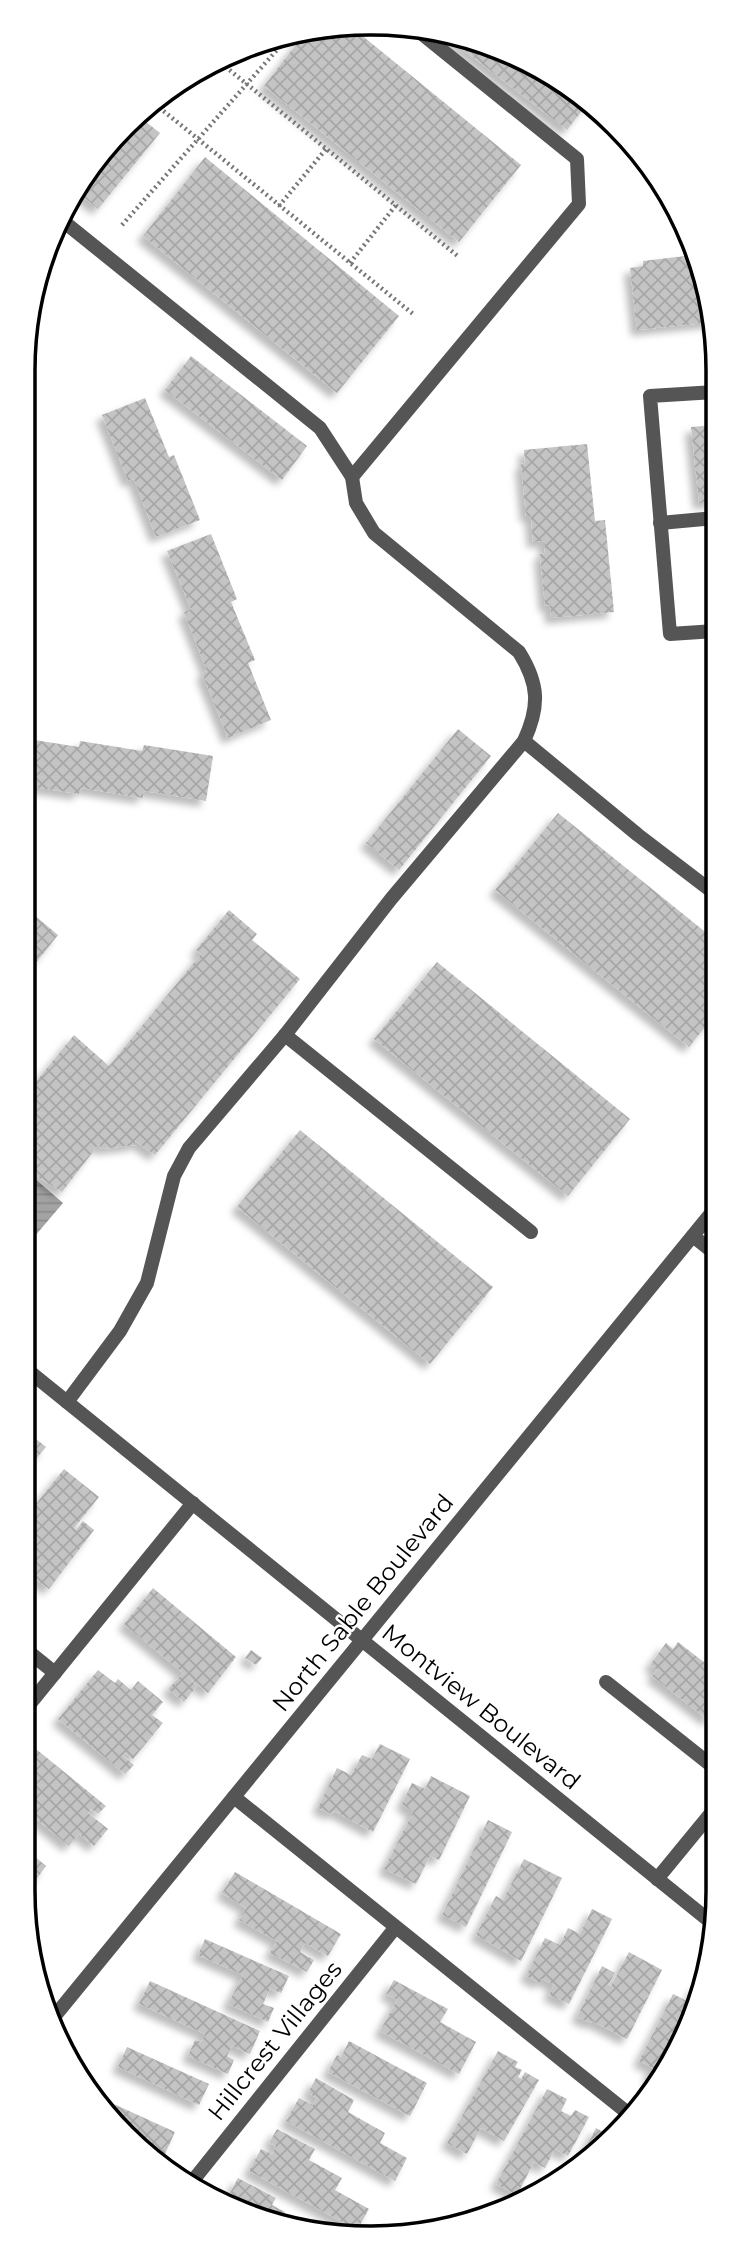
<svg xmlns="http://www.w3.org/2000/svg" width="741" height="2261" font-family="Montserrat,sans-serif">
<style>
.water{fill:url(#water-rules)}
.building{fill:url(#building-cross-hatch);filter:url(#shadow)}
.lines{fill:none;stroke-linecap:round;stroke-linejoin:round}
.path{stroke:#777;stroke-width:4.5;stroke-dasharray:2 3.5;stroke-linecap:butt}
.service{stroke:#555;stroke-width:14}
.minor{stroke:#555;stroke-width:14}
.tertiary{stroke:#555;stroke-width:14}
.labels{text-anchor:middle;stroke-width:5;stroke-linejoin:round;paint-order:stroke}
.street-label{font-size:24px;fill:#000;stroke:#fff}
.rim{fill:none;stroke:#000;stroke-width:3.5}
</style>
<defs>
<pattern id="water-rules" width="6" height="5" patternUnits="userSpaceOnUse" patternTransform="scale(1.75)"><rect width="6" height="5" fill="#a3a3a3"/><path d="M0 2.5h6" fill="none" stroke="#8b8b8b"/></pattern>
<pattern id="building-cross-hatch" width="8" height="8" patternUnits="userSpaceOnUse" patternTransform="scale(1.75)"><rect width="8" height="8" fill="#c4c4c4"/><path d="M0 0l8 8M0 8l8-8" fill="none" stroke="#a7a7a7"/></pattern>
<filter id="shadow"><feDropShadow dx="-6" dy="6" stdDeviation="3.5" flood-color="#0004"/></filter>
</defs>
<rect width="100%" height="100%" fill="#fff"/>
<!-- water -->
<polygon class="water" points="26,1171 63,1203 29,1243 26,1240"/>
<!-- building -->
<g class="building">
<polygon points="308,29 354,29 521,165 459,242 264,86"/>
<polygon points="454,35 544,69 588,103 567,130 451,40"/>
<polygon points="141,118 160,133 98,209 76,191 82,177"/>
<polygon points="205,157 399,316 337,393 143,236"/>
<polygon points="694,255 714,322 637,330 630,268 643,266 643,261"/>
<polygon points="191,356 307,446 282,480 165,390"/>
<polygon points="145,398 169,457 174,455 200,520 156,537 134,479 128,481 102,415"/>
<polygon points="715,425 715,502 699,503 691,427"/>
<polygon points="587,444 595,521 605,520 614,612 551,618 550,605 545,606 540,554 545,553 544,541 533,542 531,516 526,516 521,464 525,463 524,450"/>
<polygon points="211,534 237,599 231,602 255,660 248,663 271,720 228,738 202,673 207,671 184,612 191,609 167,551"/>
<polygon points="458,729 491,756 399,870 366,843"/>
<polygon points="28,739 79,747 80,741 142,751 144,745 213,756 206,801 144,791 143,798 81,788 79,794 27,786"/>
<polygon points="558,813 714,939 714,1016 689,1047 495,890"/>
<polygon points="27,909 58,935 27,974"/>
<polygon points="229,910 257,934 252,940 300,979 155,1155 135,1141 136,1145 101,1149 99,1144 62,1192 26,1170 26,1094 74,1035 109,1066 201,954 196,950"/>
<polygon points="437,962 630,1119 568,1196 374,1039"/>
<polygon points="300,1130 493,1287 430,1364 237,1207"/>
<polygon points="25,1430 46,1447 25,1472"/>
<polygon points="64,1469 99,1497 74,1528 76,1530 83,1521 94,1530 49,1589 34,1578 24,1590 24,1496 35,1505"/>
<polygon points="153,1588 236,1657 208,1693 187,1676 197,1686 184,1702 168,1689 183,1673 124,1624"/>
<polygon points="678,1642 705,1663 712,1654 712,1716 708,1720 652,1676 657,1670 650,1665 666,1643 673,1649"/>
<polygon points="251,1650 262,1658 256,1665 245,1658"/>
<polygon points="98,1670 115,1683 118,1679 131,1690 138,1681 163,1702 152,1715 163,1723 133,1759 125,1753 123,1756 134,1765 125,1774 58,1719"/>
<polygon points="380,1744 410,1759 373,1832 334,1811 332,1814 318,1808 337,1768 351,1775 362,1755 372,1759"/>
<polygon points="36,1749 106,1806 98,1814 91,1809 88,1813 108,1829 94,1846 79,1834 69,1846 23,1808 23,1759 26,1761"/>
<polygon points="431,1776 470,1796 439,1860 430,1856 416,1884 384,1869 413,1812 402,1804 412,1783 425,1789"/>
<polygon points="488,1820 512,1832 466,1927 442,1915"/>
<polygon points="23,1847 46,1866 24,1896 23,1890"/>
<polygon points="524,1859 562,1878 521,1961 476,1935 496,1896 503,1900"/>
<polygon points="235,1872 341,1934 328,1956 305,1943 300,1952 314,1960 307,1972 270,1953 277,1941 239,1920 246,1908 222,1893"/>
<polygon points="592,1909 612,1919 569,2004 549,1995 554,1985 542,1979 540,1983 526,1976 545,1938 560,1945 568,1928 580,1934"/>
<polygon points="205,1939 289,1976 281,1993 270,1989 263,2004 274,2008 268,2022 228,2004 243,1975 198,1955"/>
<polygon points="629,1952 662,1970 627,2039 592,2021 591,2023 577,2017 602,1966 615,1973 608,1985 611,1986"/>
<polygon points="394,1980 448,2009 440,2022 476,2042 459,2074 380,2031 397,2000 386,1994"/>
<polygon points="150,1981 260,2031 250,2054 232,2046 227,2056 234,2060 228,2074 188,2056 195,2040 201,2042 205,2034 139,2004"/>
<polygon points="696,1984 700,1986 659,2084 648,2078 653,2068 639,2061 673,1994 687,2001"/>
<polygon points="349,2041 427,2083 410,2116 328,2072 337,2055 341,2057"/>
<polygon points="127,2047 209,2084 199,2105 118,2067"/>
<polygon points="498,2051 518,2062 515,2067 522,2070 518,2077 521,2079 525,2072 539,2080 504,2141 481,2128 467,2154 447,2143"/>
<polygon points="316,2078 354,2100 348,2112 385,2133 380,2143 407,2158 395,2181 286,2121 299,2098 313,2105 317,2098 308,2093"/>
<polygon points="547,2089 567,2099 561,2111 571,2116 575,2110 589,2117 568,2156 555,2149 545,2168 534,2162 517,2195 496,2184"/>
<polygon points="94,2095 175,2132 164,2156 144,2147 109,2120"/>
<polygon points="596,2128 609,2135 577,2167 576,2166"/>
<polygon points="277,2129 315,2149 309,2160 342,2178 335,2190 369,2209 357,2230 249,2171 261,2149 272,2154 276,2146 269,2143"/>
<polygon points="238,2178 276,2198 272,2205 285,2212 281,2220 253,2213 256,2207 230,2193"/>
</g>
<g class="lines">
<!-- path -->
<g class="path">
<polyline points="221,63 459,257"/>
<polyline points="155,104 413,314"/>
<polyline points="279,206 326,149"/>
<polyline points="122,225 291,34"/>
<polyline points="350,263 396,205"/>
</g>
<!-- service -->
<g class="service">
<polyline points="660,523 715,518"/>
<polyline points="715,631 670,634 650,396 715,392"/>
<polyline points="285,1035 531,1232"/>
<polyline points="606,1682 712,1766"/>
<polyline points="657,1879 712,1812"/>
</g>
<!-- minor -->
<g class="minor">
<path d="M 63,221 L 320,428 L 352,477 L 356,503 L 374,533 L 519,652 C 539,684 540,706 524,741 L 391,899 L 285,1035 L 189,1148 L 174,1176 L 147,1283 L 120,1331 L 67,1402"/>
<polyline points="352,477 579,204 577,159 416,29"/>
<polyline points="524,741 638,835 714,893"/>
<polyline points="693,1236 713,1252"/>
<polyline points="25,1368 712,1923"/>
<polyline points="24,1648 55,1673"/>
<polyline points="24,1711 193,1503"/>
<polyline points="234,1797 629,2114"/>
<polyline points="191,2183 395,1928"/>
</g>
<!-- tertiary -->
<polyline class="tertiary" points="49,2023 713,1211"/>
</g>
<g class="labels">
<!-- street labels -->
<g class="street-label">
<text transform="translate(363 1603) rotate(-51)" y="8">North Sable Boulevard</text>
<text transform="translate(481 1707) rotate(39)" y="8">Montview Boulevard</text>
<text transform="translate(275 2041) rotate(-51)" y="8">Hillcrest Villages</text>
</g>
</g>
<!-- crop -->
<path d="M0 0H741V2261H0ZM370 35H371A335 335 0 0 1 706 370V1891A335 335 0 0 1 371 2226H370A335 335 0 0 1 35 1891V370A335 335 0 0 1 370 35Z" fill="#fff" fill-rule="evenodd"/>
<path class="rim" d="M370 35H371A335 335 0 0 1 706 370V1891A335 335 0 0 1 371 2226H370A335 335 0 0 1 35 1891V370A335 335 0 0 1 370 35Z"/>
</svg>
